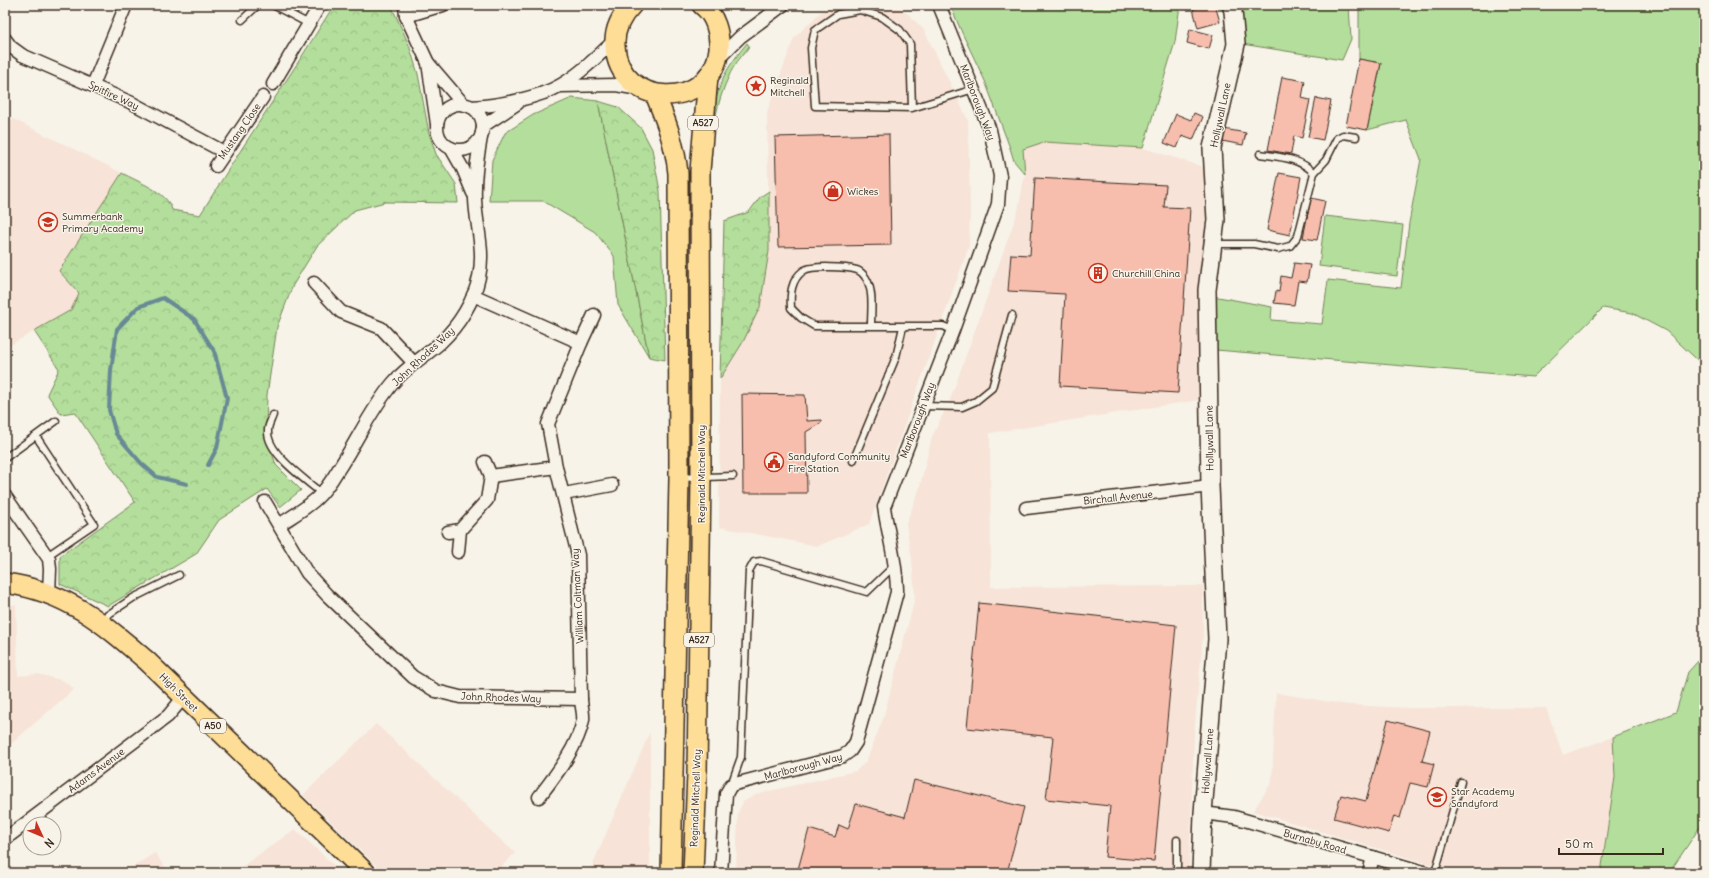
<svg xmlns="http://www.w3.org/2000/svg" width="1709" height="878" font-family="Delius,sans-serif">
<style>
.built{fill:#f7e3d7}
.grass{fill:#b3de9b;stroke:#77845c}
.forest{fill:url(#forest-crowns);stroke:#77845c}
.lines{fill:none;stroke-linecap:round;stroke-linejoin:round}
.stream{stroke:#678995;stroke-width:4}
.building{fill:#f7beae;stroke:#3b2a1e}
.lane-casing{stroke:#3b2a1e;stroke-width:9}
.street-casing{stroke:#3b2a1e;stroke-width:15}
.secondary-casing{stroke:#3b2a1e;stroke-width:20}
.primary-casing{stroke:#3b2a1e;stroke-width:22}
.lane{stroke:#f7f3e8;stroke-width:6}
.street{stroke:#f7f3e8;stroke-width:12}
.secondary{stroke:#f7f3e8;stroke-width:17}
.primary{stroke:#fedd96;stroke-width:19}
.labels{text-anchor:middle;stroke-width:3;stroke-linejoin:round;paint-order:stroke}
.shield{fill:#f7f3e8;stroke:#73665b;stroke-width:1}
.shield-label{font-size:9px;font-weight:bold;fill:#3b2a1e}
.poi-label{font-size:10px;fill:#3b2a1e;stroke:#f7f3e8;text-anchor:start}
.street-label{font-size:10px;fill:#3b2a1e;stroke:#f7f3e8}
</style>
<defs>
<pattern id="forest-crowns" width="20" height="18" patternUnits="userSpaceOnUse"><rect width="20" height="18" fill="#b3de9b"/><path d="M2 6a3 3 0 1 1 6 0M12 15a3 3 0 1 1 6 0" fill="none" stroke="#9bbf85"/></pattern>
</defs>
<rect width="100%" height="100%" fill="#f7f3e8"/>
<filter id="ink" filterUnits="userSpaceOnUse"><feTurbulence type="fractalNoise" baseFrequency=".025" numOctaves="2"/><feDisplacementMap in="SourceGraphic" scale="8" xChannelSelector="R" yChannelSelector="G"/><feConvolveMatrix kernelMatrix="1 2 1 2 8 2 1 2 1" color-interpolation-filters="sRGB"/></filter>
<g filter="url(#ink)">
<!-- built -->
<g class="built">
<polygon points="836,5 894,5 908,14 924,30 968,120 970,209 969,246 869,524 818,546 719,527 720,379 743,342 769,251 767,112 794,38 821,12"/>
<polygon points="13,119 122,173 59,271 79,293 71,310 5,348 5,120"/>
<polygon points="1043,142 1143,148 1204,167 1210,215 1200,291 1198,400 990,433 991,587 1203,586 1203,635 1194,735 1189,873 736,873 738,813 743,802 757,794 856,771 866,762 883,719 915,598 912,559 906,524 919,490 932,437 950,400 1018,211 1025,174 1023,149"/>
<polygon points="5,604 16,605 18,676 38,674 64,681 74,689 5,749"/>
<polygon points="1276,693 1348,705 1409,708 1546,708 1563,755 1613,737 1615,777 1601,873 1459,873 1253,811 1272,782"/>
<polygon points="376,724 515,853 495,873 384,873 303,795"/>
<polygon points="650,732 650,873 589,873"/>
<polygon points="295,829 342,873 233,873"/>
<polygon points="155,853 169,873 122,873"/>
</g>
<!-- grass -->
<g class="grass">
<polygon points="950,5 1180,5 1175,42 1143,148 1044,142 1023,149 1025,174 1014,161 1010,148 985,81 963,35"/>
<polygon points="1238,5 1349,5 1351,39 1342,60 1242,44 1243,21"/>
<polygon points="1359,5 1614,5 1640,8 1641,5 1704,5 1704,366 1666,331 1632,313 1603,308 1533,377 1216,350 1213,296 1272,307 1271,320 1322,324 1328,280 1401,288 1409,223 1421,159 1406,120 1367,130 1381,64 1359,59"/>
<path d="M 747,43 L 749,46 L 748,48 C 741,57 733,66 729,76 C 704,128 711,192 711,248 L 708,249 C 707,196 702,125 724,76 C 730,64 739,53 747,43 Z"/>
<polygon points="572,98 598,101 649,357 618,305 614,256 595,232 543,201 489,201 492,160 505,133 533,115"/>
<polygon points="1325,216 1403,225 1397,276 1319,266"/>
<polygon points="1704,652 1704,821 1669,873 1601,873 1615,777 1613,737 1676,712 1688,672 1700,659"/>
</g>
<!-- forest -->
<g class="forest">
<path d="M 334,5 L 391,5 L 409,45 L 418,74 L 429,133 L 436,154 L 456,184 L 458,203 L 385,202 L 355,210 L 317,246 L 293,285 L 277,327 L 267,395 L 266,435 L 276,465 L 301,490 L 280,507 L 267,489 L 219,520 L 196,554 L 108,606 L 60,584 L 60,556 L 135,502 L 75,412 L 61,414 L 47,394 L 59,369 L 34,331 L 71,310 L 79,293 L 59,271 L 122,173 C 138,182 168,192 172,210 L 200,215 C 243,144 291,76 334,5 Z"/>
<polygon points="598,101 618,107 641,128 652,149 660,191 665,360 649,357"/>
<polygon points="769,191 769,251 760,307 743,342 720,379 724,221 749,212 760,197"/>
</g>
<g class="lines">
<!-- stream -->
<polyline class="stream" points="187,484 157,477 141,463 116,434 109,410 111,370 117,329 138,307 163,298 194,319 214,351 227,398 217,448 208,465"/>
</g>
<!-- building -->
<g class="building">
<polygon points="1207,5 1215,5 1220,22 1198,28 1193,9"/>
<polygon points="1190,29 1213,35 1209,49 1187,43"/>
<polygon points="1359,59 1381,63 1367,130 1346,126"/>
<polygon points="1282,77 1305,81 1302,98 1310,100 1302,138 1294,136 1291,154 1268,150"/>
<polygon points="1316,98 1331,101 1323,140 1308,137"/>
<polygon points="1194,113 1203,117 1193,140 1182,136 1177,148 1164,143 1176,114 1191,120"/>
<polygon points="1224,129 1246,133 1243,145 1222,141"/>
<polygon points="889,134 891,245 778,247 775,137"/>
<polygon points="1279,173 1301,177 1290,235 1267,230"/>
<polygon points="1035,178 1166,185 1164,207 1190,208 1178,393 1060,386 1065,294 1008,291 1011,254 1030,255"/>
<polygon points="1311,198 1325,201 1317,240 1303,238"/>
<polygon points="1294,263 1310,265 1307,282 1298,281 1294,305 1274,303 1276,291 1279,292 1281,276 1291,278"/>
<polygon points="742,394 805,395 807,421 822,420 822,422 806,432 807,493 743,493"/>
<polygon points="979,603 1176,625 1154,861 1105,857 1110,806 1046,799 1053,737 967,728"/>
<polygon points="1388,720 1430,731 1422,761 1434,764 1428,787 1410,783 1400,818 1394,816 1389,833 1334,818 1341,795 1366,801"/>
<polygon points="914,780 1024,807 1007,873 797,873 809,829 835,837 839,825 848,829 856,804 905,817"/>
</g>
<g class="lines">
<!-- lane casing -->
<g class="lane-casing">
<g id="lane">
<polyline points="273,5 309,24"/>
<polyline points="242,20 258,5"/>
<polyline points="912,108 815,106 811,48 815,30 838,14 860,10 882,17 900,30 910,44 912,108 974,89"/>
<path d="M 1260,154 C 1280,157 1300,158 1314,173"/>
<polyline points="1215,244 1254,244 1278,249 1290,246 1298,236 1314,173 1326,160 1337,138 1343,135 1356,137"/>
<path d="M 871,326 C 871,311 874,291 866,278 C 864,275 860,271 857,270 C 847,267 811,265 803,271 C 791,280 790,294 791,308 L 801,318 L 814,326 L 943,326 L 953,330"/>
<polyline points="923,406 962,407 976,401 992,388 1012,315"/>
<path d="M 273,415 C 272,419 268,425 268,430 C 266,453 305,479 321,493"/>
<polyline points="36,436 94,524 47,556"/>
<polyline points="5,458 56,421"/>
<polyline points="853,461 896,357 903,327"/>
<polyline points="680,478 733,476"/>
<polyline points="100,620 133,598 179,575"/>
<polyline points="731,785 741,757 749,571 754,562 761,561 867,592 894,566"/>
<polyline points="1177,873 1177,840"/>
<polyline points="1435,873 1461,782"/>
</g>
</g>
<!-- street casing -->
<g class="street-casing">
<g id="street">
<polyline points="405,5 406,16 428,63 437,124"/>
<polyline points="406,16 443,5"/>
<polyline points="5,39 11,47 22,55 132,103 224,152"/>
<polyline points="717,60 740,37 783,5"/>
<polyline points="428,63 464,105"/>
<polyline points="273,84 320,5"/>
<polyline points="93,85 126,5"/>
<polyline points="560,86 616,85 639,89"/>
<circle cx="460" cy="127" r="23"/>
<path d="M 471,107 C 496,106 539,98 561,85 C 581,73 598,56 615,40"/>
<polyline points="483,126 518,103"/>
<polyline points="451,148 463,169 473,193"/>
<polyline points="216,166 263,97"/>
<polyline points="314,283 341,312 381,328 414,363"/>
<polyline points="473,295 581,343"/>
<polyline points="491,476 556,467"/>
<polyline points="564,494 612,485"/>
<polyline points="5,496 49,559 50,569 49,594"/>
<polyline points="265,502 307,573 327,595 413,677 436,691 460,697 581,699"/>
<polyline points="1026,508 1210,486"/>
<path d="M 279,525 C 291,517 305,509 316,499 C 325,491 332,480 338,470 C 357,441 371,409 393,383 C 407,366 426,356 441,342 C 459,325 474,301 479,277 C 485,249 476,226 475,199 C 474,176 478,154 482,132"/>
<polyline points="448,532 460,530 487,500 491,476 485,462"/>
<polyline points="458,552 460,530"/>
<path d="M 539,797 C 555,776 578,747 583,720 C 584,714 581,705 581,699 L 578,555 L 556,467 L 548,424 L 581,343 L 594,315"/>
<polyline points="1203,813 1234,817 1427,873"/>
<polyline points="5,839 168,716 184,697"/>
<path d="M 721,873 L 726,794 L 731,785 L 843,756 L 850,751 L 856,742 L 897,592 C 897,563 888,535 884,507 L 953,330 L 998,204 L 1000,176 L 990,130 L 939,5"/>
<polyline points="1369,873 1373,857"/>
</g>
</g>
<!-- secondary casing -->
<g class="secondary-casing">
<polyline id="secondary" points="1201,873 1203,813 1217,639 1210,486 1207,290 1216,220 1212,148 1236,44 1233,11 1231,5"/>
</g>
<!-- primary casing -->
<g class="primary-casing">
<g id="primary">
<path d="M 632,5 C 621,16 614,30 615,46 C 619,110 713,111 719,49 C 720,33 715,15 702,5"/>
<path d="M 655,94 C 666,121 675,144 678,173 L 679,478 L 671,873"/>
<path d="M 5,583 C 66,591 103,623 147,661 L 366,873"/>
<polyline points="693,873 697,774 701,476 700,171 708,76"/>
</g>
</g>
<!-- lane -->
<use href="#lane" class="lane"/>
<!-- street -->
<use href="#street" class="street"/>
<!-- secondary -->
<use href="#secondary" class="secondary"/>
<!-- primary -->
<use href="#primary" class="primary"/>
</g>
</g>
<!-- icons -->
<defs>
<g id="sight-ring" transform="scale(1)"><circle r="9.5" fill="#f7f3e8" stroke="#c8321e" stroke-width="1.5"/><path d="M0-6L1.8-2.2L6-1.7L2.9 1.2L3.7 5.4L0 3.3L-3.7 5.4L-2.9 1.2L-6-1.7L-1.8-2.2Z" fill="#c8321e"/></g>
<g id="shop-ring" transform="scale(1)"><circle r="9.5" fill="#f7f3e8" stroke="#c8321e" stroke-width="1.5"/><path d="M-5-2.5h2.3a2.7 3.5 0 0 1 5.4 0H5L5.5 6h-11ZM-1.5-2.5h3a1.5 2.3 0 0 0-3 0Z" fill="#c8321e"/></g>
<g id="school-ring" transform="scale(1)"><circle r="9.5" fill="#f7f3e8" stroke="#c8321e" stroke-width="1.5"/><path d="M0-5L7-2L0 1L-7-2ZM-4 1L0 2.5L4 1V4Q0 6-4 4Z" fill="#c8321e"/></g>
<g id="building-ring" transform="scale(1)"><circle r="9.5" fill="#f7f3e8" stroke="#c8321e" stroke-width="1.5"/><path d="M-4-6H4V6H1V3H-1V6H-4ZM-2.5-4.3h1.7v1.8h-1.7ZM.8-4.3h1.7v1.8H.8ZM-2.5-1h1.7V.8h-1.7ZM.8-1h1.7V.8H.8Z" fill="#c8321e"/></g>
<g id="civic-ring" transform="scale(1)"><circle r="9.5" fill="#f7f3e8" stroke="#c8321e" stroke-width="1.5"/><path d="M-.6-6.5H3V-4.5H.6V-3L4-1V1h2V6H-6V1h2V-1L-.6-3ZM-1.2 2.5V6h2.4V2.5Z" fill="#c8321e"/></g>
</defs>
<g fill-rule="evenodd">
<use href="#sight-ring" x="756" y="86"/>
<use href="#shop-ring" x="833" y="191"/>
<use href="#school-ring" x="48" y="222"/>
<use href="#building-ring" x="1098" y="273"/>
<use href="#civic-ring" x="774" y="462"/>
<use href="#school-ring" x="1437" y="797"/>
</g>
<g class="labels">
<!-- shield labels -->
<g class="shield">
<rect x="688" y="116" width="30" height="14" rx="3"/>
<rect x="684" y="633" width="30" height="14" rx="3"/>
<rect x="200" y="719" width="26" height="14" rx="3"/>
</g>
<g class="shield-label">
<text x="703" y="126">A527</text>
<text x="699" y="643">A527</text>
<text x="213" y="729">A50</text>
</g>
<!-- poi labels -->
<g class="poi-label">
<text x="770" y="84">Reginald<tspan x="770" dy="12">Mitchell</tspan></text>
<text x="847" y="195">Wickes</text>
<text x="62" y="220">Summerbank<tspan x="62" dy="12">Primary Academy</tspan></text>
<text x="1112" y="277">Churchill China</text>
<text x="788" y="460">Sandyford Community<tspan x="788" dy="12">Fire Station</tspan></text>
<text x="1451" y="795">Star Academy<tspan x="1451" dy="12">Sandyford</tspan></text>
</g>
<!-- street labels -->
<g class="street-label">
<text transform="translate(114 95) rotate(25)" y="4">Spitfire Way</text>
<text transform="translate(978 102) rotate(69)" y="4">Marlborough Way</text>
<text transform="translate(1220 115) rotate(-78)" y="4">Hollywall Lane</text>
<text transform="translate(239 131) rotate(-55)" y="4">Mustang Close</text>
<text transform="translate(423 356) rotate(-43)" y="4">John Rhodes Way</text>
<text transform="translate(917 420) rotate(-69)" y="4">Marlborough Way</text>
<text transform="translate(1209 438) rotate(-91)" y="4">Hollywall Lane</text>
<text transform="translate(701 474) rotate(-90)" y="4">Reginald Mitchell Way</text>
<text transform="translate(1118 497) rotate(-6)" y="4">Birchall Avenue</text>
<text transform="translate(577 596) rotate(-93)" y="4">William Coltman Way</text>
<text transform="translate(179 692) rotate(45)" y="4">High Street</text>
<text transform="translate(501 697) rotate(2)" y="4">John Rhodes Way</text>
<text transform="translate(1207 761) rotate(-86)" y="4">Hollywall Lane</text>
<text transform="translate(803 766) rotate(-15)" y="4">Marlborough Way</text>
<text transform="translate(96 770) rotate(-37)" y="4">Adams Avenue</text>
<text transform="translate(695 798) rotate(-88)" y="4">Reginald Mitchell Way</text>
<text transform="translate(1315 841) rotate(16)" y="4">Burnaby Road</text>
</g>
</g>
<!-- margin -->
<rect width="1709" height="878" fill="none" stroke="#f7f3e8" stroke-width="20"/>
<rect x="10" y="10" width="1689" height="858" fill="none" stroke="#3b2a1e" stroke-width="1.5" filter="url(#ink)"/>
<!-- north arrow -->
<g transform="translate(42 836) rotate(134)"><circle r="19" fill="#f7f3e8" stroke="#aca397"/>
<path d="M0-3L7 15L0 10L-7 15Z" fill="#c8321e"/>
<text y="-6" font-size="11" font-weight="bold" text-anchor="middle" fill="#3b2a1e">N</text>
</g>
<!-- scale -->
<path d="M1559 848v6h104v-6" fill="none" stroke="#3b2a1e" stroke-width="2"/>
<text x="1565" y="848" font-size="12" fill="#3b2a1e" stroke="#f7f3e8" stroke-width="3" paint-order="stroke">50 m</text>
</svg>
